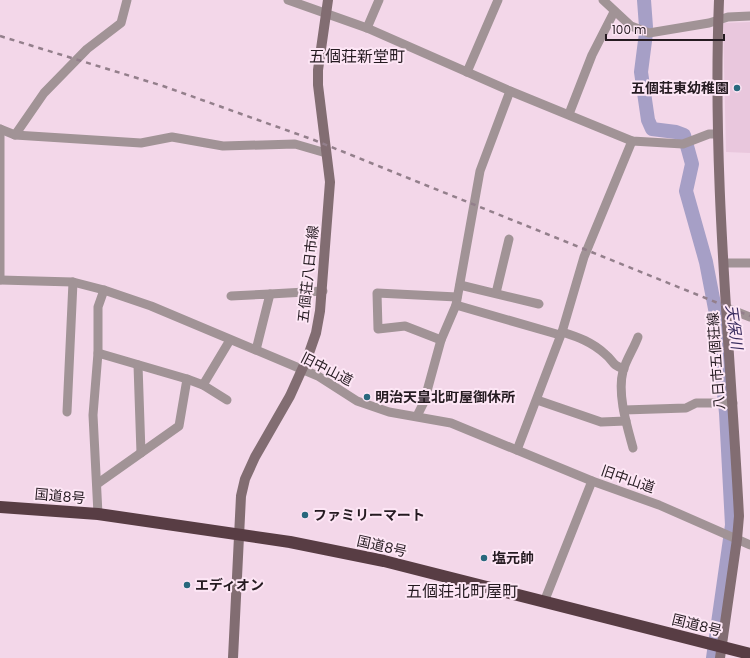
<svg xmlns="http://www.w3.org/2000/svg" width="750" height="658" font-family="Poppins,'Noto Sans JP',sans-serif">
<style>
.built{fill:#e9c7dd}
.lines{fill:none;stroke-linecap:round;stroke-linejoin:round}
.river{stroke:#a69fc6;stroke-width:14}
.street{stroke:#a19396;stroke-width:9}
.secondary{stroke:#826d72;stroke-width:10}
.highway{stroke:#583d44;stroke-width:12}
.rail{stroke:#937f8b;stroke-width:2.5;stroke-dasharray:5 5;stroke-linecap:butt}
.poi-dot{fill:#28687d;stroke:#fde6f5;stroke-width:1.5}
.labels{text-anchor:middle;stroke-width:4;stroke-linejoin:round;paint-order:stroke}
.poi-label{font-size:14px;font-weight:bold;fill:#251b21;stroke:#fde6f5;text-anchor:start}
.street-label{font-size:14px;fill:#251b21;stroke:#fde6f5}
.water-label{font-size:15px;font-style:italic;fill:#382b5e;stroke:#fde6f5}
.quarter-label{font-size:16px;fill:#251b21;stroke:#fde6f5}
</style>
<rect width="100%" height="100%" fill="#f3d7e9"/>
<!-- built -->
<polygon class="built" points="750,22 750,153 726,152 723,23"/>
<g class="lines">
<!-- river -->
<g class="river">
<polyline points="644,0 646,27"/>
<polyline points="646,33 641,72 648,120 652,129 676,132 684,135 692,164 686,191 706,262 716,314 726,413 732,525 713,658"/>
</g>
<!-- street -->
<g class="street">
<polyline points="288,0 367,28 510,91 632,141 683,144 709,134 718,134"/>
<polyline points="603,0 631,26 649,33 709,23 728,17 750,16"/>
<polyline points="367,28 379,0"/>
<polyline points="467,72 498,0"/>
<polyline points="569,114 592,55 614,12"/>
<polyline points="0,129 15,135 141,143 172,137 223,146 295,144 326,153"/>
<polyline points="15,135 44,93 87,49 121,23 127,0"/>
<polyline points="724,263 750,263"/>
<polyline points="0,280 73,282 104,290 151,306 318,376 357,401 389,412 451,423 592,481 659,505 750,545"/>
<polyline points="0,280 0,129"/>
<polyline points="460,285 539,304"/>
<polyline points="496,293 509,239"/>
<polyline points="270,294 323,291"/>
<polyline points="231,296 270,294 256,350"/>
<polyline points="456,305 560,335"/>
<polyline points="727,308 750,317"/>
<path d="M 562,332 C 578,337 592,342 605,354 C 614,361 611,365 624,369"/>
<polyline points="441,340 405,326 378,329 377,293 457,297"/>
<polyline points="138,365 141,453"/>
<polyline points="187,379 203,385 227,400"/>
<polyline points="203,385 230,340"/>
<polyline points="537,400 601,422 626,421"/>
<polyline points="624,410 686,408 696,403 733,403"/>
<polyline points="67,412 73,282"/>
<polyline points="417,416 424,402 441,340 456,305 480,171 510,91"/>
<path d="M 633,448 C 627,426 617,394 623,371 C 626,360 634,348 638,337"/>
<polyline points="517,450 562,332 584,257 632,141"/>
<polyline points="97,484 179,426 187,379 98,353"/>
<polyline points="98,514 93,415 98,353 98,307 104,290"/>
<polyline points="544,602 592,481"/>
</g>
<!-- secondary -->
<g class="secondary">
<path d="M 719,0 C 712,172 730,344 739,516 L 737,539 L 720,658"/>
<polyline points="233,658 241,496 245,479 255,457 290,396 308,356 316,333 320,311 330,182 318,85 318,70 328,0"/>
</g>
<!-- highway -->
<polyline class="highway" points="0,507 98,514 290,542 384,561 750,654"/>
<!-- rail -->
<polyline class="rail" points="0,36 163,86 314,140 750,316"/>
</g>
<!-- markers -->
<g class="poi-dot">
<circle cx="737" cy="88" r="4"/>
<circle cx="367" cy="397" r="4"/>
<circle cx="305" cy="515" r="4"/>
<circle cx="484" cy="558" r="4"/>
<circle cx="187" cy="585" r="4"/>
</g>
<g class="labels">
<!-- poi labels -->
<g class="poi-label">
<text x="729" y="93" text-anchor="end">五個荘東幼稚園</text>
<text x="375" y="402">明治天皇北町屋御休所</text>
<text x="313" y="520">ファミリーマート</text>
<text x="492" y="563">塩元帥</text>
<text x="195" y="590">エディオン</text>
</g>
<!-- street labels -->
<g class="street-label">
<text transform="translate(308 274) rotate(-84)" y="5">五個荘八日市線</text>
<text transform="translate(716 361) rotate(-94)" y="5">八日市五個荘線</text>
<text transform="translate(327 369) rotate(27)" y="5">旧中山道</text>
<text transform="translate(628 479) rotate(19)" y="5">旧中山道</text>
<text transform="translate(60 496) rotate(5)" y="5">国道8号</text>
<text transform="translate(382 546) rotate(13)" y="5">国道8号</text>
<text transform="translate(697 625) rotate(14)" y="5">国道8号</text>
</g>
<!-- water labels -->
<g class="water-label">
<text transform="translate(734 327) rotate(82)" y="5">天保川</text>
</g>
<!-- quarter labels -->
<g class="quarter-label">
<text x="357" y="62">五個荘新堂町</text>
<text x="462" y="597">五個荘北町屋町</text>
</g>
</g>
<!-- scale -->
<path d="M606 34v6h118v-6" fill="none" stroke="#251b21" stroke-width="2"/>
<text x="612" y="34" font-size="12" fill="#251b21" stroke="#fde6f5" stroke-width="3" paint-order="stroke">100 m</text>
</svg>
